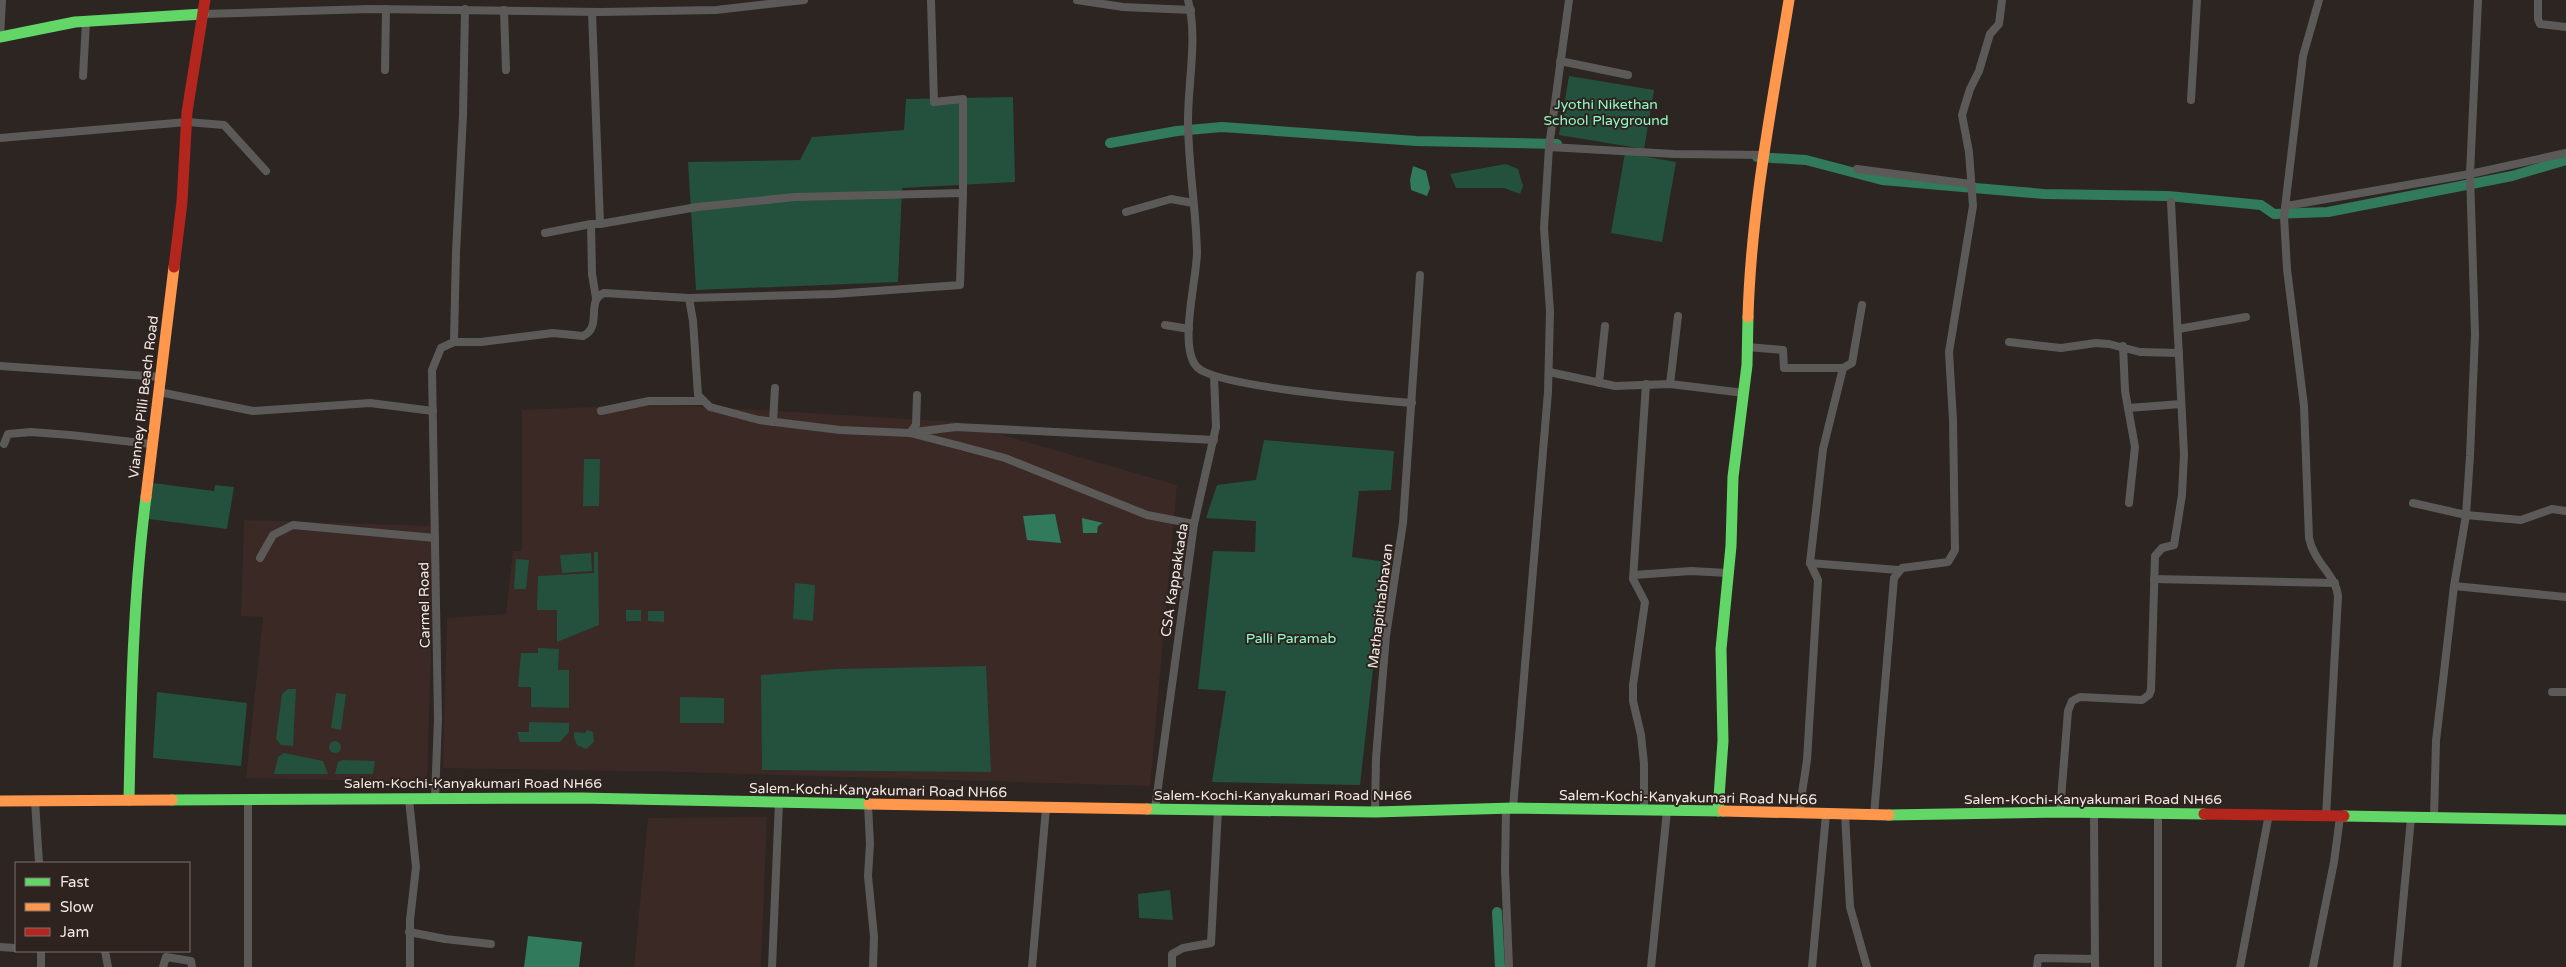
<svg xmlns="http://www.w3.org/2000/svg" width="2566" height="967" font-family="'Varela Round',sans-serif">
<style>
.built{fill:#3a2925}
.green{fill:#23513d}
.water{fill:#317a5b}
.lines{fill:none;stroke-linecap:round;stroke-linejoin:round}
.canal{stroke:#317a5b;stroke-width:10}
.street{stroke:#5c5a59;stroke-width:8}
.fast{stroke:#63d668;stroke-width:11}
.slow{stroke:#ff974d;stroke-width:11}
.jam{stroke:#b3261e;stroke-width:11}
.labels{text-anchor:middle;stroke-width:4;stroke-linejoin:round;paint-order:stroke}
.park-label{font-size:14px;fill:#8efdca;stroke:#2f231f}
.street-label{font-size:14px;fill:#f2e9e7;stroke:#2f231f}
</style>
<rect width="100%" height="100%" fill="#2c2522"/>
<!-- built -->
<g class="built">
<polygon points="662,404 958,422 1177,485 1150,786 679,772 443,768 447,618 506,614 513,551 522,551 522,410"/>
<polygon points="244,520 435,526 427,782 246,778 263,617 241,616"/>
<polygon points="767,817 761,967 634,967 648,818"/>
</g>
<!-- green -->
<g class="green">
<polygon points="1569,76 1654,90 1644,149 1559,135"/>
<polygon points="1013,97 1015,182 902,188 898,282 696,290 688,162 800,160 812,137 904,130 906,99"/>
<polygon points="1625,153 1676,162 1662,242 1611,233"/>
<polygon points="1506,164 1518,169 1523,186 1520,194 1504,188 1456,188 1450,174"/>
<polygon points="1264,440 1394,451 1391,490 1359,491 1352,557 1385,562 1360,785 1212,782 1226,691 1198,689 1213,551 1255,552 1256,521 1206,518 1217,485 1256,480"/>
<polygon points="584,459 600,459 599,506 583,506"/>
<polygon points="153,483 214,491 215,485 234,487 227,529 149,519"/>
<polygon points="594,552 598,552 599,625 557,642 557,610 537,610 538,576 594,573"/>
<polygon points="591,553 592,571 562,573 560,555"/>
<polygon points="516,559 529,560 526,589 514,589"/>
<polygon points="795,583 815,585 813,621 793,619"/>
<rect x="626" y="610" width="15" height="11"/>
<polygon points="648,611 664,611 664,622 648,621"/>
<polygon points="538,648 559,649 558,670 569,670 569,708 531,707 531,687 518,687 521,653 538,653"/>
<polygon points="986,666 991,772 762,770 761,675 836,669"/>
<polygon points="288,689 296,689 293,746 281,745 276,739 282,694"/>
<polygon points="157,692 247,703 241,766 153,758"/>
<polygon points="336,693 346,694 341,730 331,728"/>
<polygon points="680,697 724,698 724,723 680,723"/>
<polygon points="529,722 569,723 569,732 560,742 520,742 517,732 529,732"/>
<polygon points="587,730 593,732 594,742 586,749 577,745 574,738 574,732 585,733"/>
<circle cx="335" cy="747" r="6"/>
<polygon points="284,753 323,761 328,774 274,774 278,757"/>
<polygon points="343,760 375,761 373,774 335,774 338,762"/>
<polygon points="1170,890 1173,920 1139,918 1138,894"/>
</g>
<!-- water -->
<g class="water">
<polygon points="1413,166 1426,171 1430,188 1427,196 1411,190 1410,180"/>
<polygon points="1055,514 1061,543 1027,540 1023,516"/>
<polygon points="1082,518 1103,523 1098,526 1097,533 1083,533"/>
<polygon points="528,936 582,942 579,967 524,967"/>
</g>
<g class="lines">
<!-- canal -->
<g class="canal">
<polyline points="1110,143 1177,131 1222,127 1416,141 1557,144"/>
<polyline points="1757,157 1806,160 1882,180 2044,194 2168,196 2261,205 2274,214 2328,212 2512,176 2566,160"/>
<polyline points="1497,912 1500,967"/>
</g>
<!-- street -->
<g class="street">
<polyline points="1077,0 1123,7 1191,10"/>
<path d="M 1188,0 C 1198,38 1188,81 1188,120 C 1188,164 1196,208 1197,252 C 1197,279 1178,347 1197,367 C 1215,387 1378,400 1412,403"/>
<path d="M 2319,0 L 2303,56 L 2284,216 L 2287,269 L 2304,406 L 2309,538 C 2314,563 2336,575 2338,596 L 2326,817"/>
<polyline points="2538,0 2538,19 2540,24 2566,27"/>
<path d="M 465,9 L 463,116 L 456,252 L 454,342 L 481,342 L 553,333 L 583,336 C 603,327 585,301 604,293 L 689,298 L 693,321 L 698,395 L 710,407 L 759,420 L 840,430 L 910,433 L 964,447 L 1005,458 L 1147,515 L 1194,524"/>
<polyline points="504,10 506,70"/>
<polyline points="592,12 600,224 591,224 592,274 596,298"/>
<polyline points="203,14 370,9 600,12 716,10 804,0"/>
<polyline points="0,37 2,0"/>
<polyline points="1560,61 1628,75"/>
<polyline points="385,70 386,9"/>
<polyline points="83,76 86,22"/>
<polyline points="2191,100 2197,0"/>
<polyline points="0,138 187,122 224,125 266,171"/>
<polyline points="1549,147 1674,154 1765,155"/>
<polyline points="1857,169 1971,184"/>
<polyline points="2286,206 2470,174 2566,153"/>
<polyline points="1126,212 1171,199 1193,203"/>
<polyline points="600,224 697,207 795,197 963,193"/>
<polyline points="545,233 591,224"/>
<polyline points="689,298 834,294 960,285 963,193 963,99 934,102 931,0"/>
<polyline points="1862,305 1852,363 1843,368 1823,449 1810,563 1898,570"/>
<polyline points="1165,325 1189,329"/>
<polyline points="2178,329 2246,317"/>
<polyline points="2009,342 2061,348 2096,343 2109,344 2140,352 2179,353"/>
<polyline points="2123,346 2125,391 2135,447 2129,503"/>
<polyline points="1748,347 1783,350 1784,368 1843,368"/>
<polyline points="0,366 162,377"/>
<polyline points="1549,372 1615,386 1670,384 1744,393"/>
<polyline points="1599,383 1605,326"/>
<polyline points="1670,384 1678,316"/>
<polyline points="159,392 253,411 370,403 433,411"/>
<polyline points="2128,408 2181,404"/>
<polyline points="601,411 649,401 703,401"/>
<polyline points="773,422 775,388"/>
<polyline points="915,432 956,427 1214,440"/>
<polyline points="910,433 916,425 917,395"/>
<polyline points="4,444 8,434 31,432 70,435 151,444"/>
<polyline points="2413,503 2466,515 2521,520 2552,509 2566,511"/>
<polyline points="260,558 273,535 293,525 435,538"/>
<polyline points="1634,575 1691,571 1728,573"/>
<polyline points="2154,579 2335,583"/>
<polyline points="2454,586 2566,597"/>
<polyline points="2552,692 2566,692"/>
<polyline points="409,799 416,867 410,920 410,967"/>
<polyline points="435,799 438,719 432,370 441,348 454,342"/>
<polyline points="35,801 39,863"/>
<polyline points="868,804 870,844 868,876 874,937 873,967"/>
<polyline points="1506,808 1505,869 1509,967"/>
<polyline points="1513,808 1548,392 1550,311 1544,228 1549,147 1569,0"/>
<polyline points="1155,809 1194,524 1216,427 1214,376"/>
<polyline points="1644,810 1644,764 1641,735 1633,701 1633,685 1645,602 1633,579 1646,384"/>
<polyline points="1375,812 1376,758 1386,636 1403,523 1420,275"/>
<polyline points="2060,812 2068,711 2072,701 2080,697 2142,700 2149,695 2151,690 2155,556 2162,548 2174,545 2182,495 2184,454 2171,202"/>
<polyline points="2094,812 2095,967"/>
<polyline points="1799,813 1807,760 1818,580 1810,563"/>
<polyline points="1845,814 1850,907 1867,967"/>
<polyline points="1874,815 1894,578 1902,568 1948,562 1955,550 1953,420 1949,352 1973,206 1969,152 1962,115 1970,89 1979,71 1990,34 1999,24 2002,0"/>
<polyline points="2434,818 2436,741 2454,586 2466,515 2470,456 2475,334 2470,174 2478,0"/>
<polyline points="409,932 445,939 491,944"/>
<polyline points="0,947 16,948"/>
<polyline points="41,951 41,967"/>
<polyline points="105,951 108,967"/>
<polyline points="163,967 166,957 191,961 192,967"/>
<polyline points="248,967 248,800"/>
<polyline points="772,967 779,802"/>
<polyline points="1032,967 1046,808"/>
<polyline points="1172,967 1172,954 1183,948 1211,943 1218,809"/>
<polyline points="1651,967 1667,811"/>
<polyline points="1812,967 1826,814"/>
<polyline points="2037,967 2038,958 2095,959"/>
<polyline points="2158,967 2158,814"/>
<polyline points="2240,967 2269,814"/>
<polyline points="2313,967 2334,862 2340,817"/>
<polyline points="2397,967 2411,818"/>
</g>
<!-- fast -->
<g class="fast">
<polyline points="0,37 75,22 203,14"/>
<path d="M 129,800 C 131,698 133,598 146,497"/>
<polyline points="172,800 581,798 869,804"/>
<polyline points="1147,809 1375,812 1513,808 1723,811"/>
<polyline points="1718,811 1723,741 1721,649 1731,546 1733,477 1747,365 1748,317"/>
<polyline points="1889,815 2060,812 2204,814"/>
<polyline points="2344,816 2566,820"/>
</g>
<!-- slow -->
<g class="slow">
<path d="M 1748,317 C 1751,210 1772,105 1789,0"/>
<polyline points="146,497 174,267"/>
<polyline points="0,801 172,800"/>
<polyline points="869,804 1147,809"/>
<polyline points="1723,811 1889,815"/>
</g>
<!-- jam -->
<g class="jam">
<polyline points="174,267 182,202 187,112 205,0"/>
<polyline points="2204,814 2344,816"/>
</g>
</g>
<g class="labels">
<!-- park labels -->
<g class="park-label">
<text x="1606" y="109">Jyothi Nikethan<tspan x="1606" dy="16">School Playground</tspan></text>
<text x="1291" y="643">Palli Paramab</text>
</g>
<!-- street labels -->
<g class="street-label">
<text transform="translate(143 397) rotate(-83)" y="5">Vianney Pilli Beach Road</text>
<text transform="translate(1174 580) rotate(-81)" y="5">CSA Kappakkada</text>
<text transform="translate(424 605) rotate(-91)" y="5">Carmel Road</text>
<text transform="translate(1380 606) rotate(-83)" y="5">Mathapithabhavan</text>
<text x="473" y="788">Salem-Kochi-Kanyakumari Road NH66</text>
<text transform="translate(878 790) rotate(1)" y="5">Salem-Kochi-Kanyakumari Road NH66</text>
<text x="1283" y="800">Salem-Kochi-Kanyakumari Road NH66</text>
<text transform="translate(1688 797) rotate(1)" y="5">Salem-Kochi-Kanyakumari Road NH66</text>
<text x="2093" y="804">Salem-Kochi-Kanyakumari Road NH66</text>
</g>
</g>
<!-- legend -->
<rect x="15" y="862" width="175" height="90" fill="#2f231f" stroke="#7d726f"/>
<rect x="25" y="878" width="25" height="8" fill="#63d668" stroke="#7d726f"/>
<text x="60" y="887" font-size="15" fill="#f2e9e7">Fast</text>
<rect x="25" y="903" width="25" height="8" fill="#ff974d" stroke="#7d726f"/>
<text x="60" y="912" font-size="15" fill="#f2e9e7">Slow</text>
<rect x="25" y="928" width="25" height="8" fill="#b3261e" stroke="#7d726f"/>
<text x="60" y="937" font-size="15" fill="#f2e9e7">Jam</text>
</svg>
